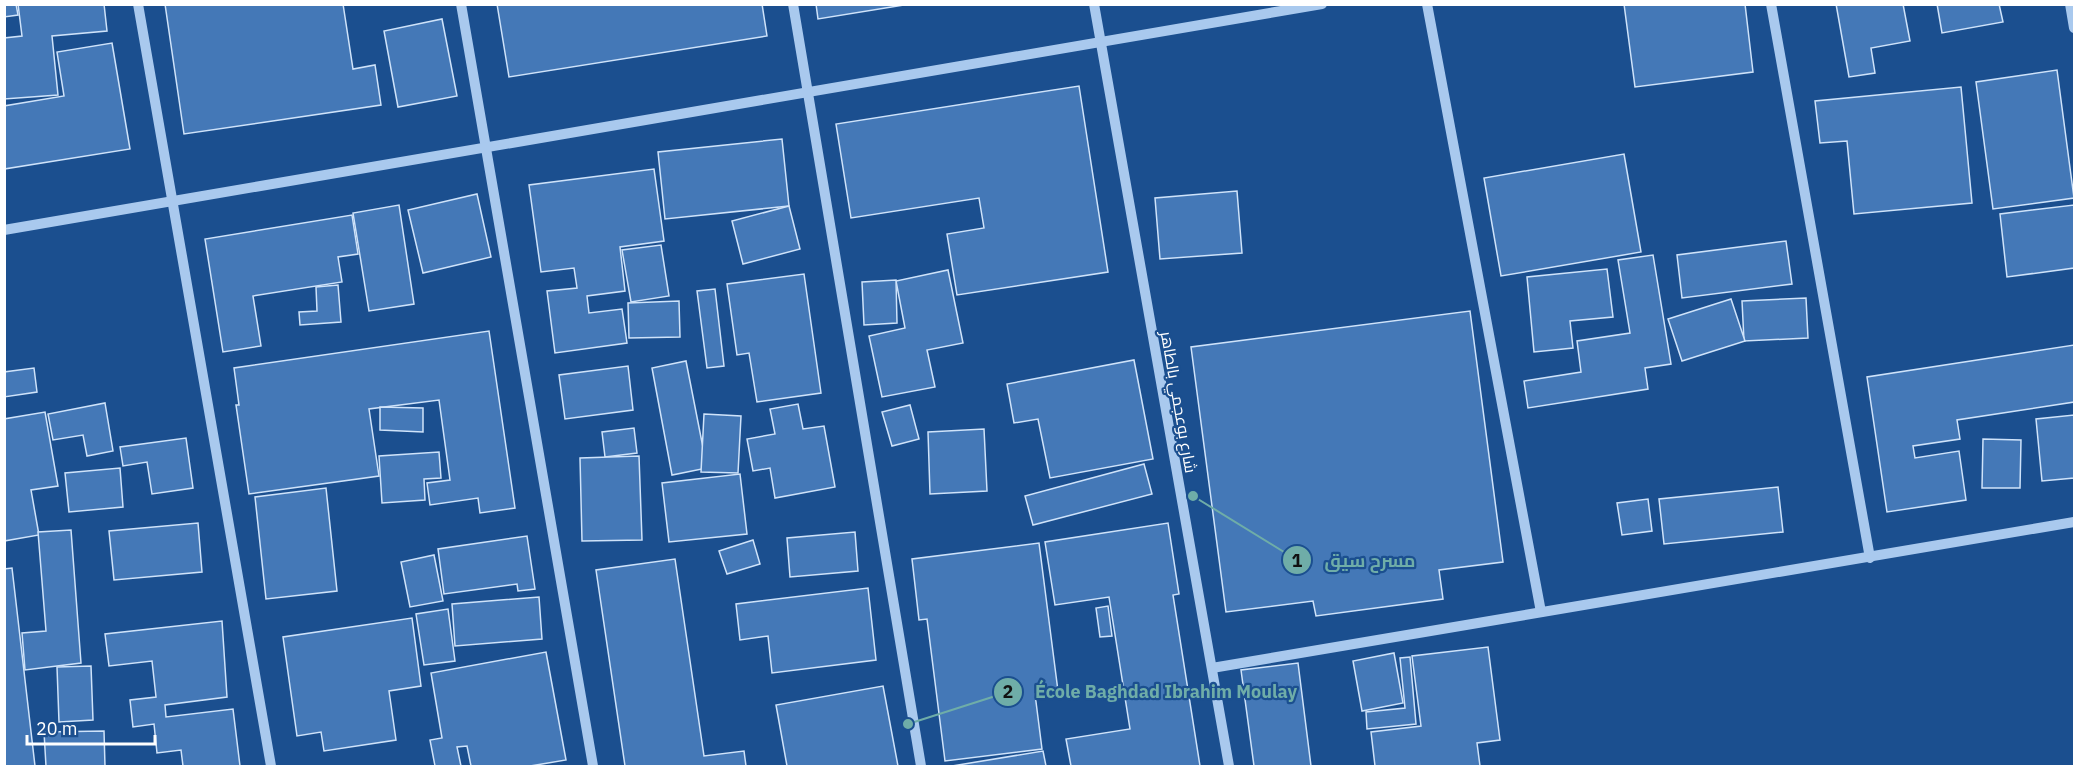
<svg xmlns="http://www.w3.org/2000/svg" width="2079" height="771" font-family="'IBM Plex Sans',Cairo,sans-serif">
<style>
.building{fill:#4478b7;stroke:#cfe3fa;stroke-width:1.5}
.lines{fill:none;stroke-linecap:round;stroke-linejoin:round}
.minor{stroke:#a9c9ee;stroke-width:10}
.labels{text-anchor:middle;stroke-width:4.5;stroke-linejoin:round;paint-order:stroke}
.street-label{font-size:16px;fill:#fff;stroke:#1b4f8f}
.leader{fill:none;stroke:#6fada8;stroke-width:2}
.callout-dot{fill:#6fada8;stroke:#1b4f8f;stroke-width:2}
.mark-label{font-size:18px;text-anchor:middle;font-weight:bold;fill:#111}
.callout-label{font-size:18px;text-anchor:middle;font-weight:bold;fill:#6fada8;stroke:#1b4f8f;stroke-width:4.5;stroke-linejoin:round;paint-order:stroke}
</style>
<rect width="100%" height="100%" fill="#1b4f8f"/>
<!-- building -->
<g class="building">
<polygon points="4,4 16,4 18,15 4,17"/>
<polygon points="18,4 104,4 107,31 52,36 58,95 4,99 4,38 22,36"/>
<polygon points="165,4 343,4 353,69 375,65 381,105 184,134"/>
<polygon points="497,4 762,4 767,36 509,77"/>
<polygon points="816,4 910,4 818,19"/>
<polygon points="1624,4 1745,4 1753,72 1635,87"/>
<polygon points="1836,4 1903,4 1910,41 1871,48 1875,73 1849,77"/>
<polygon points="1937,4 1999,4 2003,22 1942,33"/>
<polygon points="442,19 457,96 398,107 384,31"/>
<polygon points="112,43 130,149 4,169 4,106 64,96 57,52"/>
<polygon points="2057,70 2074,198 1993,209 1976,82"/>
<polygon points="1079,86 1108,272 957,295 947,234 984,228 979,198 851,218 836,124"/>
<polygon points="1961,87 1972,203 1854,214 1847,141 1820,143 1815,101"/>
<polygon points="782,139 789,206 665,219 658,152"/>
<polygon points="1624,154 1641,252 1501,276 1484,178"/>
<polygon points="654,169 664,241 620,247 625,291 587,296 589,313 622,309 627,343 555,353 547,291 577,288 574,268 541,272 529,185"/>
<polygon points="1237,191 1242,253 1160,259 1155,198"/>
<polygon points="477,194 491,257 423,273 408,210"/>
<polygon points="399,205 414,304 369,311 353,213"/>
<polygon points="2074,205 2074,268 2007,277 2000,214"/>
<polygon points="789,206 800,249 743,264 732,221"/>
<polygon points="352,215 358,254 338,257 342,282 253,296 261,346 223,352 205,239"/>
<polygon points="1786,241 1792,284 1682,298 1677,255"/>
<polygon points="661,245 669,296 631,302 622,250"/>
<polygon points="1653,255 1671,364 1645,368 1648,389 1528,408 1524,381 1581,372 1577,341 1630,333 1618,260"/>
<polygon points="1607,269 1613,317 1570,321 1573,348 1534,352 1527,277"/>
<polygon points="948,270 963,343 927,350 935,387 882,397 869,336 905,328 896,281"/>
<polygon points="804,274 821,393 757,402 749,353 737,355 727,284"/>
<polygon points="896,280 897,323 864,325 862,282"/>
<polygon points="338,285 341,322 300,325 299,312 317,311 316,287"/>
<polygon points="715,289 724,366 707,368 697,291"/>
<polygon points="1806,298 1808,338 1744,341 1742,301"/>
<polygon points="1731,299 1745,341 1682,361 1668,319"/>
<polygon points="679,301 680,337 629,338 628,303"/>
<polygon points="1470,311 1503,562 1439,570 1443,599 1316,616 1313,601 1226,612 1191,347"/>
<polygon points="489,331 515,508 480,513 478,498 430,505 427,483 450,480 439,400 369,409 379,476 249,494 236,405 239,405 234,368"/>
<polygon points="2074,345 2074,402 1957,420 1960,439 1913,446 1915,458 1959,451 1966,500 1887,512 1867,377"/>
<polygon points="1134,360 1153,459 1050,478 1038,419 1014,423 1007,384"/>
<polygon points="686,361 707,468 672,475 652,368"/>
<polygon points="628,366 633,410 565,419 559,375"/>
<polygon points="34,368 37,392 4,397 4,372"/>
<polygon points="105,403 113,451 87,456 83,435 53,440 48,414"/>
<polygon points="798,404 803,429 824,426 835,487 775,498 770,468 753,471 747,439 775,434 770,409"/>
<polygon points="910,405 919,439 892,446 882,412"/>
<polygon points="380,407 423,408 423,432 380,430"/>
<polygon points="45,412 58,486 31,490 39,535 4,541 4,419"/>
<polygon points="704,414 741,416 738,473 701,472"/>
<polygon points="2074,415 2074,478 2042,481 2036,419"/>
<polygon points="634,428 637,453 605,457 602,432"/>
<polygon points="984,429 987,491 930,494 928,432"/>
<polygon points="186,438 193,488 152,494 147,462 123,466 120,447"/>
<polygon points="1983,439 2021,440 2020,488 1982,488"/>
<polygon points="439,452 441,478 424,479 425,500 382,503 379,456"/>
<polygon points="639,456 642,540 582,541 580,458"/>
<polygon points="1144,464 1152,494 1033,525 1025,496"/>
<polygon points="120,468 123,507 69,512 65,473"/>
<polygon points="740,474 747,534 669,542 662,483"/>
<polygon points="1778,487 1783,532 1664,544 1659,499"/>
<polygon points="326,488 337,591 266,599 255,497"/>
<polygon points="1648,499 1652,531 1622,535 1617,503"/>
<polygon points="198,523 202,572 114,580 109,531"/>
<polygon points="1168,523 1179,594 1173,595 1200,766 1071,766 1066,739 1130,729 1109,597 1055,605 1045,542"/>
<polygon points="71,530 81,663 25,670 22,633 46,631 38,532"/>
<polygon points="855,532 858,571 790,577 787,538"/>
<polygon points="527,536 535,589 518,591 517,584 444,594 438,549"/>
<polygon points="753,540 760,564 727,574 719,551"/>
<polygon points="1039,543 1058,691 1035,694 1042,749 945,761 927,619 919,620 912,559"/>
<polygon points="434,555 443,601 410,607 401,562"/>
<polygon points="675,559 704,756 744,751 746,766 625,766 596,570"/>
<polygon points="12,568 35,766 4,766 4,569"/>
<polygon points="868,588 876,660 772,673 768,636 740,640 736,604"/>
<polygon points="539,597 542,639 455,646 452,604"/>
<polygon points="1108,606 1112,636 1100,637 1096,608"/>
<polygon points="448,609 455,661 424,665 416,614"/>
<polygon points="412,618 421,686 389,691 396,740 324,751 321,732 297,736 283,637"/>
<polygon points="222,621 227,697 165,705 166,717 233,709 240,766 183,766 181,750 157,753 154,724 133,727 130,700 156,697 152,661 109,666 105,634"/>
<polygon points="1488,647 1500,740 1477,743 1480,766 1375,766 1371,732 1421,726 1412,656"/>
<polygon points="546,652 566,760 530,766 471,766 467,746 457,747 461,766 435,766 430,740 442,738 431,673"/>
<polygon points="1394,653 1403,703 1362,711 1353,661"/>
<polygon points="1410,657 1416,724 1367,729 1366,712 1405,708 1400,658"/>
<polygon points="1298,663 1311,766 1319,766 1254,766 1241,670"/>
<polygon points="91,666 93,720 59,722 57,667"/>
<polygon points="883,686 898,766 787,766 776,705"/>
<polygon points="104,731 105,766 46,766 44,732"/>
<polygon points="1043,751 1046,766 952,766"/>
</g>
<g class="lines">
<!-- minor -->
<g class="minor">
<polyline points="138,4 271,766"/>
<polyline points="461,4 593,766"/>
<polyline points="793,4 921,766"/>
<polyline points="1094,4 1229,766"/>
<polyline points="1427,4 1541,612"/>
<polyline points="1771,4 1870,558"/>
<polyline points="2070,4 2074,28"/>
<polyline points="4,230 1322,4"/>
<polyline points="1212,668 2074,522"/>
</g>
</g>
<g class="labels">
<!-- street labels -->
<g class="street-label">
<text transform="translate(1179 402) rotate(80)" y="6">شارع بوعجمي بالطاهر</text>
</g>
</g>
<!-- callouts -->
<path class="leader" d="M1193 496L1297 560M908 724L1008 692"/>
<g class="callout-dot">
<circle cx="1193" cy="496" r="6"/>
<circle cx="908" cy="724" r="6"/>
<circle cx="1297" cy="560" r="15"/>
<circle cx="1008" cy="692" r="15"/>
</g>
<g class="mark-label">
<text x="1297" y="567">1</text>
<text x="1008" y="698">2</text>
</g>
<g class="callout-label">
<text x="1370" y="567">مسرح سيق</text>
<text x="1166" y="698">École Baghdad Ibrahim Moulay</text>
</g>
<!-- border -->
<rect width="2079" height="771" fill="none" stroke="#ffffff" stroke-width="12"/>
<!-- scale -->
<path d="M27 735v9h128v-9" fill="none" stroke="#ffffff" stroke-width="3"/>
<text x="36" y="735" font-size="18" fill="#ffffff" stroke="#1b4f8f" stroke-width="4.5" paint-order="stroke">20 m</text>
</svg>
